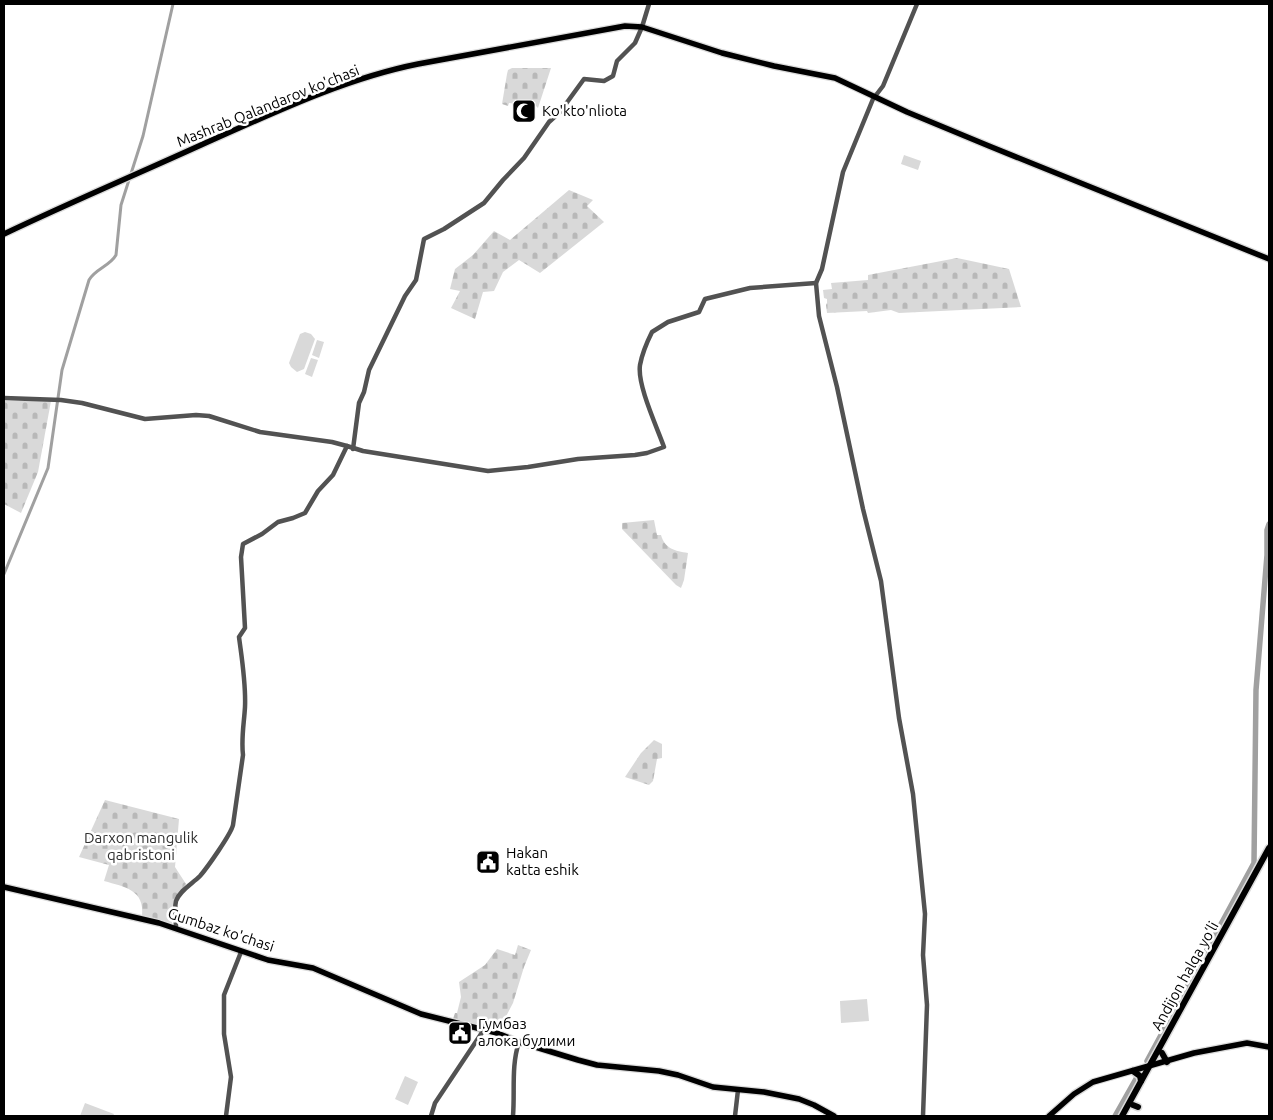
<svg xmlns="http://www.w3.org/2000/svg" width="1273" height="1120" font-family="Ubuntu,sans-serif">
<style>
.cemetery{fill:url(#cemetery-stones)}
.pitch{fill:#d9d9d9}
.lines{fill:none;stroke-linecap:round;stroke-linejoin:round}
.canal{stroke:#a0a0a0;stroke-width:3}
.river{stroke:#a0a0a0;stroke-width:5.5}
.major-casing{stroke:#dbdbdb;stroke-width:8}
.highway-casing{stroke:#dbdbdb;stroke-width:9}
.minor{stroke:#525252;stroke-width:4.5}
.major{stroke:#000;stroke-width:5.5}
.highway{stroke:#000;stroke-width:6}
.labels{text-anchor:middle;stroke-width:5;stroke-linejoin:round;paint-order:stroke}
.street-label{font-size:15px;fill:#000;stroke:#fff}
.poi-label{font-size:15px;fill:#000;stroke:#fff;text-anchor:start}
.park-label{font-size:15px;fill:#303030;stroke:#fff}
</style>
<defs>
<pattern id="cemetery-stones" width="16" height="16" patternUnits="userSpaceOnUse" patternTransform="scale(1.25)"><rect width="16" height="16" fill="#d9d9d9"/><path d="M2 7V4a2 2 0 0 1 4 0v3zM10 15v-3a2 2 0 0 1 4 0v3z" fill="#b8b8b8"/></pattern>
</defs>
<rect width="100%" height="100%" fill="#fff"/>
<!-- cemetery -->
<g class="cemetery">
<polygon points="512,68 551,68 538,108 536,106 532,110 518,106 518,104 509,103 508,106 502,104 507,74 508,70"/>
<polygon points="569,190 593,200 587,206 604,222 540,273 519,260 503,272 494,291 483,292 475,319 451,308 460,291 450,289 455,269 473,255 494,231 510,240"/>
<polygon points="957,258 1009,269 1021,307 899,313 891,310 868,313 867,311 827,313 826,305 827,303 827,299 824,298 823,290 832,289 831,283 868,280 868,275"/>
<polygon points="4,401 51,401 38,472 21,513 4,504"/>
<path d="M 654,520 L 657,535 L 661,535 C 665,549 675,551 688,553 L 684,580 L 681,588 L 676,585 L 622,529 L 622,523 Z"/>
<polygon points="654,740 662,744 662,758 657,759 653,781 649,785 625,777 641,753"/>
<path d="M 105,800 L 179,819 L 175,867 L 186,884 C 173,899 173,904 172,924 L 142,916 C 145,890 125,887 104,881 L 109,865 L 79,857 Z"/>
<polygon points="518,945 531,950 524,967 513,1003 502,1024 499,1024 496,1030 453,1019 455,1013 457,1013 461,997 459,982 485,965 497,949 515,955"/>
</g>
<!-- pitch -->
<g class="pitch">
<polygon points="904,155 921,161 918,170 901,164"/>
<polygon points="305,332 311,334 315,339 304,369 297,372 291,367 289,363 300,334"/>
<polygon points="317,340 324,342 319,358 312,355"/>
<polygon points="311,358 318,360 312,377 305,374"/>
<polygon points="867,999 869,1021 841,1023 840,1001"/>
<polygon points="405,1076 418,1082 408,1105 395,1099"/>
<polygon points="85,1103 114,1114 113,1116 80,1116"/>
</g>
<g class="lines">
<!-- canal -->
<path class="canal" d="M 4,574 L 48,468 L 62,370 L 89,280 C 95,269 110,266 116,255 L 121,205 L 143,136 L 173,4"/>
<!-- river -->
<g class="river">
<polyline points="1147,1061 1254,863 1256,690 1267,555 1267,530 1269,524"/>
<polyline points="1115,1116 1137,1077"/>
</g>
<!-- major casing -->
<g class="major-casing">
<g id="major">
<path d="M 4,234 C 69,203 135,175 201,145 C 271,114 343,79 418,64 L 625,26 L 642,27 L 722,53 L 774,66 L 835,78 L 907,112 L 989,146 L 1269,259"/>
<polyline points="4,887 159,923 268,960 313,968 421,1014 497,1033 519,1042 578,1060 597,1065 659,1071 678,1075 713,1087 764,1092 799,1099 814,1105 834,1116"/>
<polyline points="1049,1116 1074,1094 1093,1082 1194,1053 1247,1043 1269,1047"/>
</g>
</g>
<!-- highway casing -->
<g class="highway-casing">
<g id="highway">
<polyline points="1162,1053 1167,1062"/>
<polyline points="1133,1071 1140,1076 1141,1081"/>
<polyline points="1133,1105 1138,1107"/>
<polyline points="1122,1116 1269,848"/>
</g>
</g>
<!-- minor -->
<g class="minor">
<polyline points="917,4 883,86 873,99 843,172 822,269 816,283 819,316 837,387 863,509 881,581 899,718 913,794 925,914 923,955 927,1005 923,1116"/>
<polyline points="4,398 61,400 82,403 145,419 196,415 209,416 260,432 332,442 347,446"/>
<polyline points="353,449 359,403 364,392 369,370 405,296 416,280 424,239 444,229 484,203 503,180 524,158 549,122 560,112 584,79 604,81 613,76 617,61 635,43 642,27 649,4"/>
<path d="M 176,928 C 176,920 174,909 176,901 C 180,890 192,884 200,876 C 207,868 231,834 233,825 L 243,755 C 241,738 244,724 245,707 C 246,683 242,660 239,637 L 245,628 L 241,557 L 243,544 L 262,534 L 278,522 L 293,518 L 305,513 L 318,491 L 333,475 L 347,446 L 363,451 L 488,471 L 528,467 L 578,459 L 635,455 L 647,453 L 664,447 C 657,427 637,385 640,365 C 642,354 647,342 652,332 L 668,322 L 699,312 L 705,299 L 750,288 L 816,283"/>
<polyline points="226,1116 231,1077 224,1034 224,995 241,952"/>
<polyline points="431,1116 435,1103 483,1031"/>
<path d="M 513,1116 C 515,1091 511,1066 519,1042"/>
<polyline points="735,1116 738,1090"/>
</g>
<!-- major -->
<use href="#major" class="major"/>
<!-- highway -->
<use href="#highway" class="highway"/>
</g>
<!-- icons -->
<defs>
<g id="mosque-square" transform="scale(1.25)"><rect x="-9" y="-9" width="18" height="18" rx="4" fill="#000" stroke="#fff"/><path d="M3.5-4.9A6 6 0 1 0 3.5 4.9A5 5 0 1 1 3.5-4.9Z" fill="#fff"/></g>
<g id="civic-square" transform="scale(1.25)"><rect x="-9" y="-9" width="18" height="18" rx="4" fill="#000" stroke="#fff"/><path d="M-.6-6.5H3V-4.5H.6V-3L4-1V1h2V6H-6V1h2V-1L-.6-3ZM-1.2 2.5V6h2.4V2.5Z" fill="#fff"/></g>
</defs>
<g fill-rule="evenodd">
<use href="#mosque-square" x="524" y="111"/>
<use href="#civic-square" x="488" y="862"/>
<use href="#civic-square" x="460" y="1033"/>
</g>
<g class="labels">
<!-- street labels -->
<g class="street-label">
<text transform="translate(268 106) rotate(-22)" y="5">Mashrab Qalandarov ko'chasi</text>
<text transform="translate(221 930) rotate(18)" y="5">Gumbaz ko'chasi</text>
<text transform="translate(1185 976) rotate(-61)" y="5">Andijon halqa yo‘li</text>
</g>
<!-- poi labels -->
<g class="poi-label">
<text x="542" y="116">Ko'kto'nliota</text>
<text x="506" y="858">Hakan<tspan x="506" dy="17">katta eshik</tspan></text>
<text x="478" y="1029">Гумбаз<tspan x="478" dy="17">алока булими</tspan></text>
</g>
<!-- park labels -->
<g class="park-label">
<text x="141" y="843">Darxon mangulik<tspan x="141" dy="17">qabristoni</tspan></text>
</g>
</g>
<!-- border -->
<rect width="1273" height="1120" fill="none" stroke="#000000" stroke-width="10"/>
</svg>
